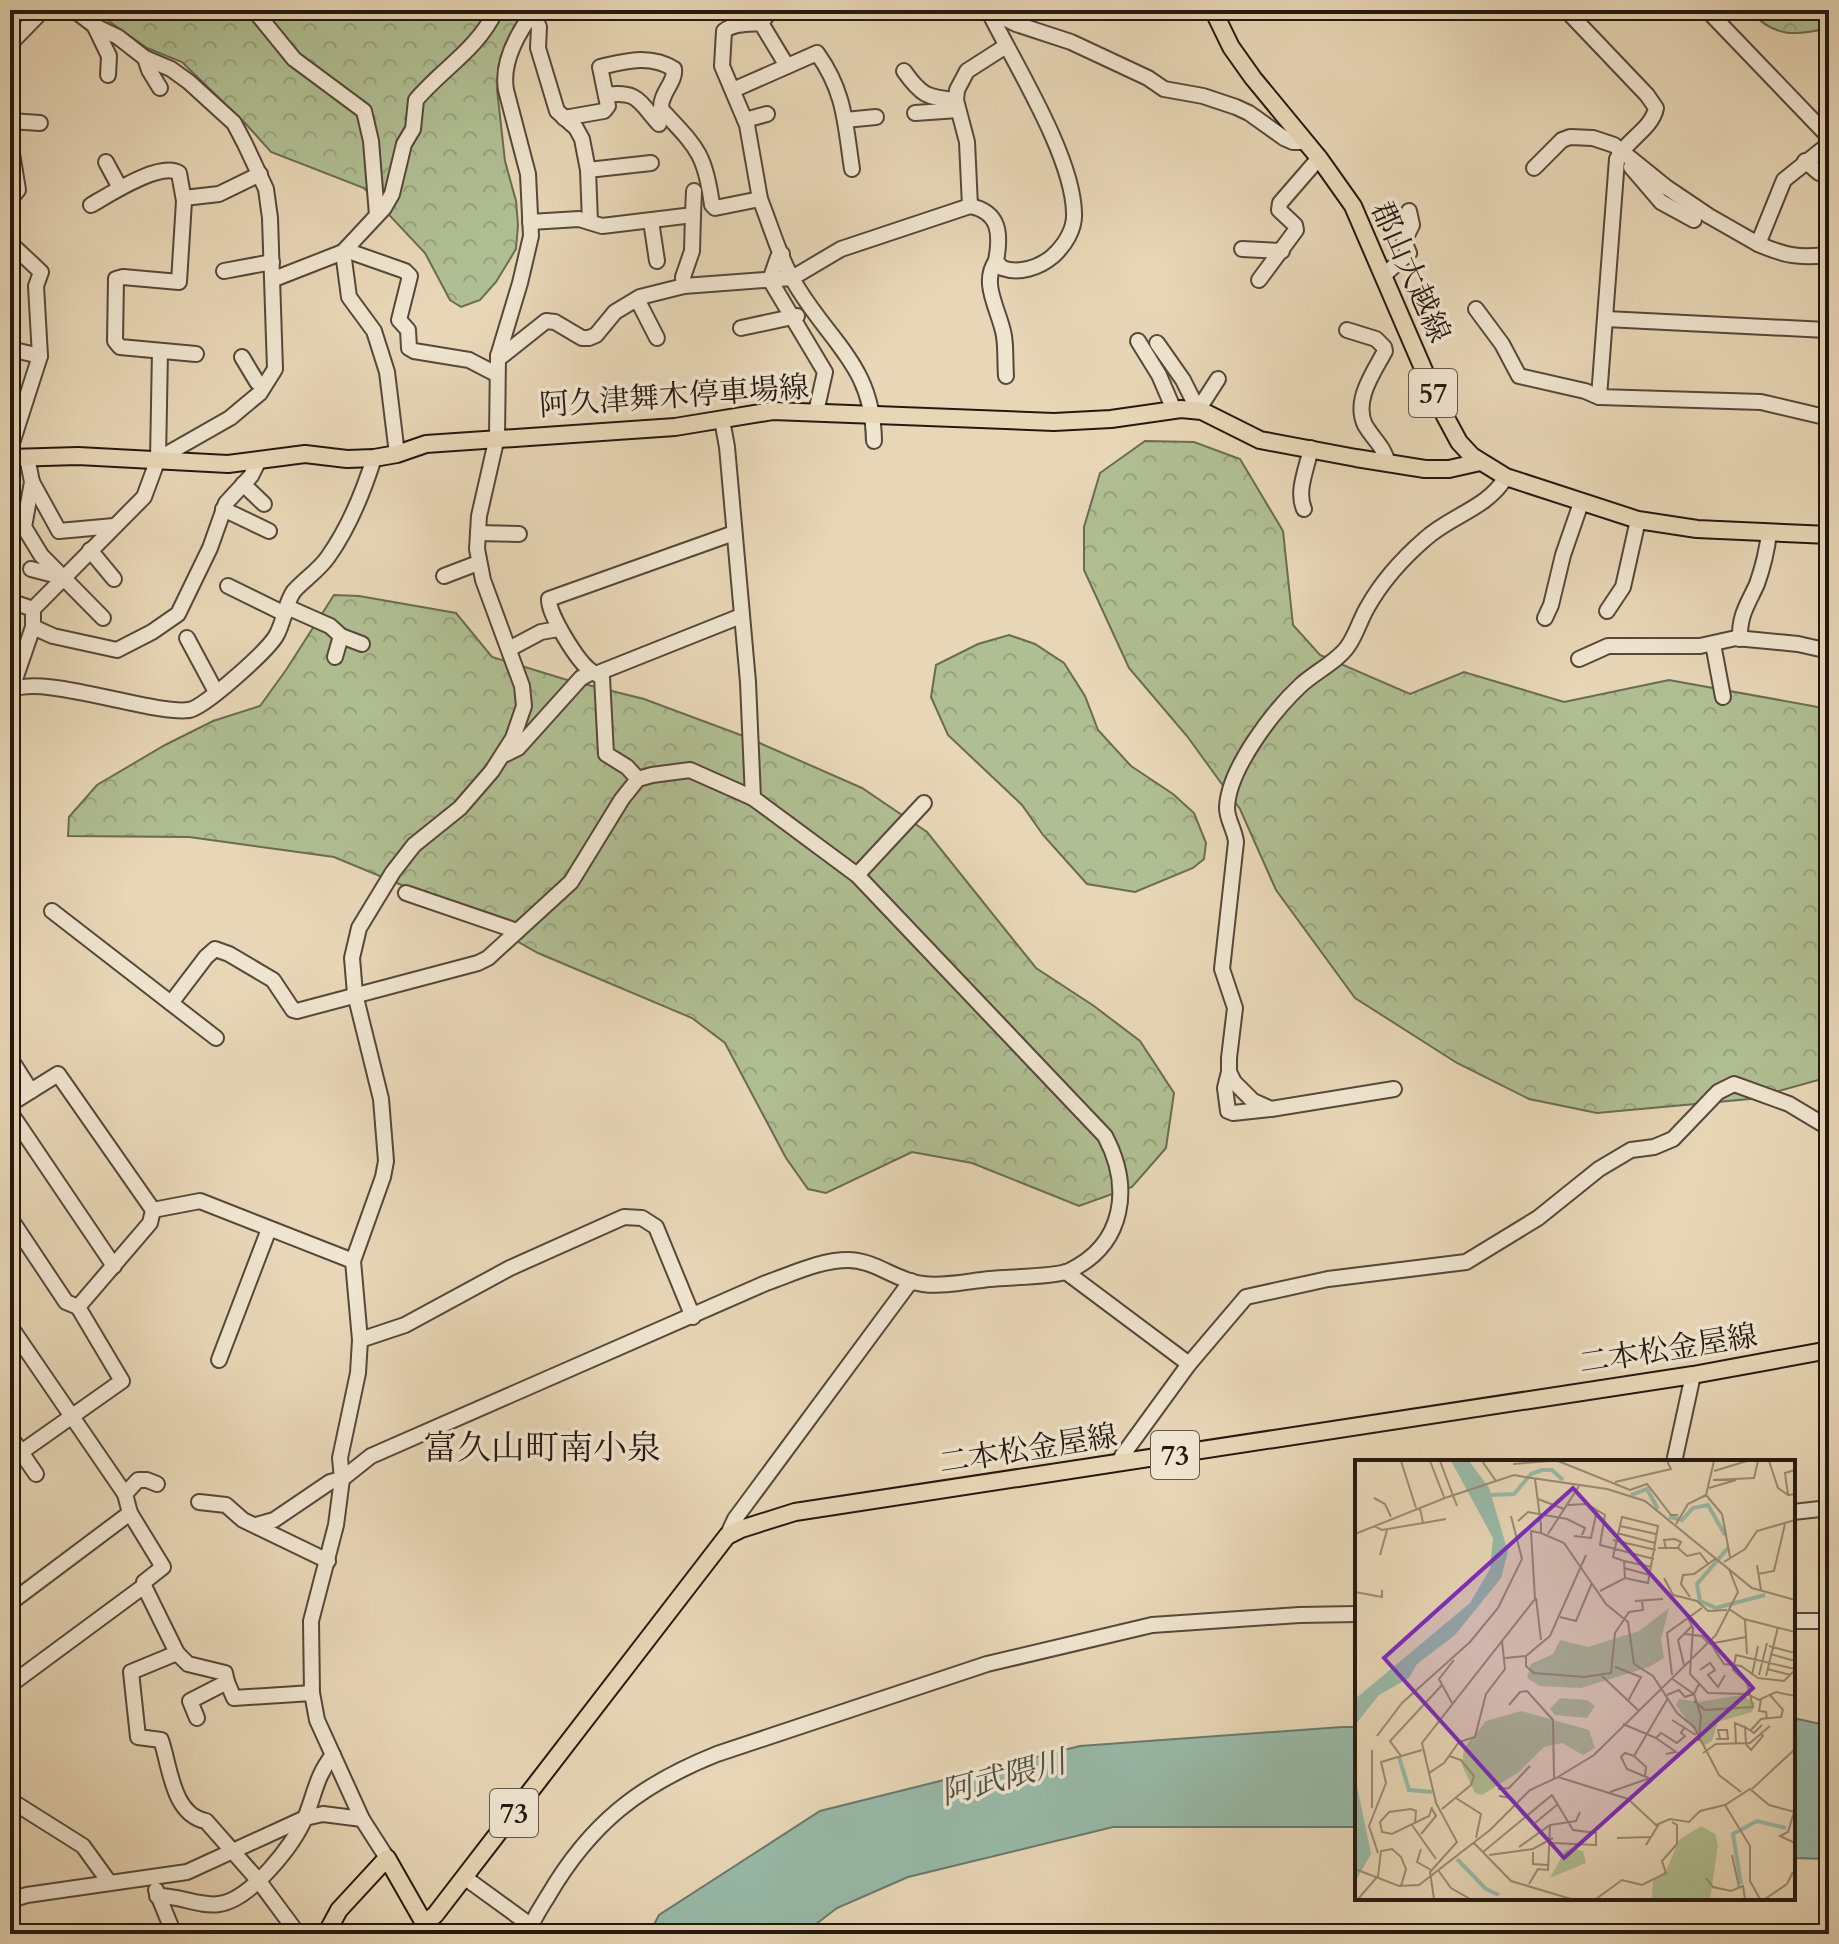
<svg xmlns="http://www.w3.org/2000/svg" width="1839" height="1944" font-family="Cardo,'Noto Serif JP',serif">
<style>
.forest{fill:url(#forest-crowns);stroke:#6a6c52;stroke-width:2}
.water{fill:#98baa9;stroke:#6a796c;stroke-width:2}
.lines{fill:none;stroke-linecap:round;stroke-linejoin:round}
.minor-casing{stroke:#56483a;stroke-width:18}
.major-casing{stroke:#251810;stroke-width:20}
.minor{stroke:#f0e5d0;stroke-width:14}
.major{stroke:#e8d7b7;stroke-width:16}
.rail-casing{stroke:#251810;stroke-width:6}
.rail{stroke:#f0e5d0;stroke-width:3;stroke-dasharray:9;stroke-linecap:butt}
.labels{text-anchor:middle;stroke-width:7;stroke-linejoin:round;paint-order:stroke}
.shield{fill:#f0e5d0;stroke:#62564a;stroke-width:2}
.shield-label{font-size:28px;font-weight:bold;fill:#251810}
.street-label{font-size:30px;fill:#251810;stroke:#f0e5d0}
.water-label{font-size:32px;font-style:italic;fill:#4d5146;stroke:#f0e5d0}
.quarter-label{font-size:34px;fill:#251810;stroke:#f0e5d0}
.inset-river{fill:none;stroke:#98baa9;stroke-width:4}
.inset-road{fill:none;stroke:#9a8b74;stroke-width:2}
.view{fill:#7b2cbf;fill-opacity:0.15;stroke:#7b2cbf;stroke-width:4}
.inset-edge{fill:none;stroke:#251810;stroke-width:4}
</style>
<defs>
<pattern id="forest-crowns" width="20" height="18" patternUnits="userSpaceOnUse" patternTransform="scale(2)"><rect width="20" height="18" fill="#b0bf93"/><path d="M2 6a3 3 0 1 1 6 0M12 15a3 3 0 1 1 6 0" fill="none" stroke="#97a37e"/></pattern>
</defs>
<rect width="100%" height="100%" fill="#e8d7b7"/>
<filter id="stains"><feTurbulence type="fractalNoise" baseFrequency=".0025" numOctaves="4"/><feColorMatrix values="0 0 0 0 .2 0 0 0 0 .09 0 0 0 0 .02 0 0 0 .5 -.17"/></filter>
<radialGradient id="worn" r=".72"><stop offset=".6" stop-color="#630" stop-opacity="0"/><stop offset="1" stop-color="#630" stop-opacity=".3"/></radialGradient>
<!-- forest -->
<g class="forest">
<polygon points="93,10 527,10 502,66 497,89 505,161 516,201 518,225 516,249 496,282 480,300 461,307 450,300 425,253 364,188 271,152 245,123 182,62 147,48"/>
<path d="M 1749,10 L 1829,10 L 1829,28 C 1796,36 1774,38 1749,10 Z"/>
<polygon points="1145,441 1194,442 1240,459 1283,531 1293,625 1320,655 1410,694 1464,672 1564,702 1669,680 1829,709 1829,1077 1750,1099 1597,1113 1529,1099 1457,1063 1355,998 1276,890 1240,809 1187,736 1129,668 1084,570 1084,527 1100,473"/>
<polygon points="334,595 359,596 456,613 492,657 564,679 644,699 746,737 862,788 927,832 1036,968 1094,1006 1140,1041 1174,1093 1166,1148 1132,1187 1079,1206 972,1163 912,1152 826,1193 808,1189 786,1158 725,1043 692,1018 538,953 462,910 334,857 189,837 68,836 69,817 97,785 165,745 213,721 260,706 286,670"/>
<polygon points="1009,635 1035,644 1064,663 1085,696 1098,730 1131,766 1173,794 1194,813 1206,843 1204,859 1193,868 1135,892 1087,884 1043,835 1022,805 948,735 931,697 936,665 978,644"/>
</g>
<!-- water -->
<g class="water">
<polygon points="1798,1719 1829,1726 1829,1859 1793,1858 1793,1721"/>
<polygon points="1342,1727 1357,1727 1357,1827 1113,1827 908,1877 837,1908 803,1934 649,1934 659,1915 820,1811 1080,1746"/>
</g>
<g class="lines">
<!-- minor casing -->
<g class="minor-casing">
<g id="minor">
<polyline points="254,10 294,59 364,111 371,141 377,215"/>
<path d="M 496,10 C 478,49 442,69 416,100 L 413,129 L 404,144 L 392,194 L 384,208 L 343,252 L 351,252 L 405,271 L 410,276 L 399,320 L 408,330 L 409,348 L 414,351 L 469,360 L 496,374"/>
<polyline points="988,10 1016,24 1071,42 1148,78 1164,89 1203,96 1236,107 1249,113 1284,138 1293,142 1304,142"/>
<path d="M 1566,10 L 1647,95 L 1656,108 C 1652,129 1626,140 1617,159 L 1599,397 L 1761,402 L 1829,418"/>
<polyline points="1707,10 1829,137"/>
<polyline points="533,13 539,27 538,48 557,111 576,128 582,139 588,170 590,222"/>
<polyline points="761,23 771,10"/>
<polyline points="94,25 109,56 108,75"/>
<polyline points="10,44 43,10"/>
<polyline points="145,58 149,70 160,88"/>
<path d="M 904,71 C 921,95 927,98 956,100"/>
<path d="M 733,90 L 817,53 C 845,92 845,123 852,169"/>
<path d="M 606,95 C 638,90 639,102 659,124"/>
<polyline points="915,113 958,110"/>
<path d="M 564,118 L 604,111 L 608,106 L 600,67 C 626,61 650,54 674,69 C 676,82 660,93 661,109 C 696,147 705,152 712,205 L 715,208 L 760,199 C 772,229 781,263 799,290 C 834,346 873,368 874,441"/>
<polyline points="745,120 767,114"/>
<polyline points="845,120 876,117"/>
<polyline points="10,121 40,123"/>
<polyline points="10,141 18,190 10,200"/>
<polyline points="1805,161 1819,173 1829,176"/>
<polyline points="106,162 120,188"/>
<polyline points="1631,167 1661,202 1694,220"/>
<polyline points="1534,168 1562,140 1570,137 1593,138 1614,145 1666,187 1709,216 1758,244 1784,180 1829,144"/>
<polyline points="588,170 651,163"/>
<polyline points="184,198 219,194 260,174"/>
<path d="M 760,199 L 747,125 L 722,66 L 724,31 C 734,23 749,24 761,23 L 787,66"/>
<path d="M 91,205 C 109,195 160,161 179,173 L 184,201 L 179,282 L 123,277 L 116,279 L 115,341 L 120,347 L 196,354"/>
<polyline points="970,206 967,142 956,100 957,90 967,71 1006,46"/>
<polyline points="651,221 657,261"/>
<polyline points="530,222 579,219 602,226 693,215 694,191"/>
<polyline points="10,243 41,272 36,286 40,356 13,440"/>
<path d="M 1758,244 C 1786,256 1798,258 1829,255"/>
<polyline points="1242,249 1282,251"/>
<polyline points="782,254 778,257 770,280 825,372 816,412"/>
<path d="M 996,261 C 980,284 1000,311 1004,336 C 1006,349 1005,363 1006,376"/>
<polyline points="224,271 272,262"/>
<polyline points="1384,275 1409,253 1404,241 1412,225 1409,211"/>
<polyline points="274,279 343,252 349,297 374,331 387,372 397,454"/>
<polyline points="1259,280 1296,230 1295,225 1279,210 1280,203 1319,158"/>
<polyline points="684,286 683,277 692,251 693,215"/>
<polyline points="637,299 657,338"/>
<polyline points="1476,309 1502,344 1519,376 1585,391 1599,397"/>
<polyline points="1606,319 1826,330"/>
<polyline points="741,328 797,316"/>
<path d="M 1347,330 L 1376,339 L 1384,347 L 1385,351 C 1374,372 1353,400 1365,425 C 1373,439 1384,446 1388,464"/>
<polyline points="1138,341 1159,375 1174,410"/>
<polyline points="1157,343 1183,380 1198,410"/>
<polyline points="10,349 40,356"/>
<path d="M 498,356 L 502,356 L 546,321 L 555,322 L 582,338 L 589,338 L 596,335 L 615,312 L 640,297 L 684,286 L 792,278 L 841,249 L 970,206 C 1000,212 1001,234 996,261 L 1002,268 C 1019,274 1039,268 1053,256 C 1065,245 1075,229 1074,213 C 1073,156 1014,63 988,10"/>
<polyline points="242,357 257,382"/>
<polyline points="1198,410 1218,379"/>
<polyline points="722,420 727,447 748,682 753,798"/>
<polyline points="27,457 32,482 24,527 41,555 103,618"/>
<polyline points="158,459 160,351"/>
<polyline points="32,482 59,531 114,526"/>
<polyline points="243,484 264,504"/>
<polyline points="223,509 269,531"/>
<path d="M 1304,509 C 1296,491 1307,468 1311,448"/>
<polyline points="478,533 519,534"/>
<polyline points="90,550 114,579"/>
<polyline points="31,569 62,577"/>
<polyline points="444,576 478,563"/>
<polyline points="228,586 285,614"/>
<polyline points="10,601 33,609"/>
<polyline points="287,607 330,626 341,636 362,644"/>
<polyline points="1607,611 1623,587 1638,520"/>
<polyline points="1545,618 1551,605 1563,555 1581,503"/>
<polyline points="33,627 53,636 117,650 152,632 178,614 210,548 226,503 251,476 259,460"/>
<polyline points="187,638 216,692"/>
<path d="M 1740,639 C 1739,615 1748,604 1757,584 C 1763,567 1767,551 1769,533"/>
<polyline points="1713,644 1723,697"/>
<polyline points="509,649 541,632 558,629"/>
<polyline points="335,657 341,636"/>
<polyline points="1579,659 1608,646 1700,646 1736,638 1798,644 1829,651"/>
<polyline points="598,673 741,616"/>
<polyline points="12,688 33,627 33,609 144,497 158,459 230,418 260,393 275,369 270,218 266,189 245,144 234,123 189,82 171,69 145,58 118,37 95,26 74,10"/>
<path d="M 10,691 C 38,672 152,715 189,710 C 204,708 267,651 276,636 C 284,623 285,603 294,591 C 305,579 319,570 328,557 C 350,526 363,493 374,458"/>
<polyline points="506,754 518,748 581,678 592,672"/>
<path d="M 638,779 L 627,767 L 606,754 L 602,677 C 598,674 594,674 591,671 C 578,662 548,614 549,599 L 734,533"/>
<polyline points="857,875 924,803"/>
<polyline points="406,893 517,931"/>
<polyline points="52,911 216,1038"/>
<path d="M 171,1003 L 206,957 L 215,949 L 229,954 L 273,980 L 293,1010 L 297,1011 L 478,963 L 488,958 L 571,882 L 622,799 L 638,779 L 652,775 L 690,770 L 753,798 L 857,875 L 1105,1136 C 1132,1187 1125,1244 1069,1271 C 1054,1277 1008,1277 990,1279 C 969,1281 944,1287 923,1284 C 896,1281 875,1260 848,1260 C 820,1260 792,1274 766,1283 L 371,1456 L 342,1479 L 330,1482 L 274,1520 L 256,1525"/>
<polyline points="10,1058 31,1091"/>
<polyline points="1229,1072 1225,1088 1228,1111 1233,1113 1270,1109"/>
<path d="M 1394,1089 L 1271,1109 L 1253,1101 L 1234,1082 L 1229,1072 L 1229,1058 L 1235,1008 L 1222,969 L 1236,842 C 1235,830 1227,820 1227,808 C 1228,769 1274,710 1301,685 C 1314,673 1339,660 1348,646 C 1356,635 1360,620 1367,608 C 1382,581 1402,559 1425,539 C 1451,515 1487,509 1506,477"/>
<polyline points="10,1104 58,1074 153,1210 150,1223 78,1307 122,1381 10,1460"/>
<polyline points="10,1112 114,1266"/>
<polyline points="153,1210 200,1201 353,1261"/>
<polyline points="10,1218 66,1302 78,1307"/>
<polyline points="1066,1272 1189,1364"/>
<polyline points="10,1326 125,1494 130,1513 10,1603"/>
<polyline points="360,1340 405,1325 510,1268 624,1217 642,1218 656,1227 693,1317"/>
<polyline points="219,1360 269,1229"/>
<polyline points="10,1436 36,1474"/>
<polyline points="1674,1462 1693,1375"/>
<polyline points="1121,1463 1122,1456 1189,1364 1246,1297 1328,1279 1466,1262 1538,1218 1599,1169 1631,1150 1654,1147 1673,1139 1718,1092 1734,1084 1789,1104 1829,1128"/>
<polyline points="125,1494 138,1480 147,1480 157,1484"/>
<polyline points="199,1502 226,1505 243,1520 328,1561"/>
<polyline points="1793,1512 1829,1508"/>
<polyline points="130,1513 163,1567 144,1582 144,1586"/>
<polyline points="727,1536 735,1519 911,1281"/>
<polyline points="1793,1621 1829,1621"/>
<path d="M 177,1653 L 131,1672 L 138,1737 L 161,1740 C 170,1765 172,1815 206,1821 L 258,1880 L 298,1934"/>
<polyline points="10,1685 144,1586 177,1653 188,1664 225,1673 227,1682"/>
<polyline points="197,1718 190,1701 227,1682 234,1698 312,1693"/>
<polyline points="10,1800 83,1846 109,1882"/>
<path d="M 387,1858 L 362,1819 L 317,1720 L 312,1693 L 311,1621 L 336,1525 L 342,1479 L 340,1458 L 358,1373 L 360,1340 L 353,1261 L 383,1177 L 386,1161 L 381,1099 L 355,994 L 352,958 L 359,928 L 393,872 L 414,845 L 460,808 L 492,771 L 513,738 L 524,706 L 522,686 L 483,580 L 477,549 L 479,516 L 497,437 L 498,356 L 520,283 L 531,236 L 528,174 L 506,90 C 501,61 519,31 535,10"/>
<polyline points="464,1877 530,1925"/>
<polyline points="156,1890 174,1934"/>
<path d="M 157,1896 C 179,1895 199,1907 219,1904 C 250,1900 293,1846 305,1818 C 315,1794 316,1776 333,1755"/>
<polyline points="10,1900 27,1895 187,1872 305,1818 323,1814 362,1819"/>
<path d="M 528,1934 C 532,1920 540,1909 548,1896 C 590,1824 639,1785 717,1754 L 987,1664 L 1152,1625 L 1299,1615 L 1357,1614"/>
</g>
</g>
<!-- major casing -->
<g class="major-casing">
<g id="major">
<polyline points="1213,10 1231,47 1253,78 1319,158 1353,206 1438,403 1459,442 1472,456 1506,477 1638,520 1697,529 1829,535"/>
<polyline points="10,458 78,456 228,464 305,454 347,459 374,458 397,454 426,444 675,427 773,411 1054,422 1111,419 1181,409 1202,411 1260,440 1356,458 1425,469 1449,469 1480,462"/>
<polyline points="326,1934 339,1910 387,1858 424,1923 435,1915 727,1536 741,1529 795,1512 1693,1375 1829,1350"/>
</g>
</g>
<!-- minor -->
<use href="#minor" class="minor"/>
<!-- major -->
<use href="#major" class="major"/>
<!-- rail casing -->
<g class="rail-casing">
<polyline id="rail" points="10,1920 29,1934"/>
</g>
<!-- rail -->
<use href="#rail" class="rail"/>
</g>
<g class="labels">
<!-- shield labels -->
<g class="shield">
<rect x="1409" y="369" width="48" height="48" rx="6"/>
<rect x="1151" y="1431" width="48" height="48" rx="6"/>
<rect x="490" y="1789" width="48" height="48" rx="6"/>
</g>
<g class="shield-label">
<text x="1433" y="403">57</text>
<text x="1175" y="1465">73</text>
<text x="514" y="1823">73</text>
</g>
<!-- street labels -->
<g class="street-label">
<text transform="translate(1411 272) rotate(66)" y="10">郡山大越線</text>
<text transform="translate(674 396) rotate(-4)" y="10">阿久津舞木停車場線</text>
<text transform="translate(1668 1349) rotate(-9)" y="10">二本松金屋線</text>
<text transform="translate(1028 1449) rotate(-9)" y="10">二本松金屋線</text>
</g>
<!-- water labels -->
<g class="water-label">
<text transform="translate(1003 1777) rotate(-15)" y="11">阿武隈川</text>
</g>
<!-- quarter labels -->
<g class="quarter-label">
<text x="542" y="1459">富久山町南小泉</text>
</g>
</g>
<!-- overview -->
<g transform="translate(1355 1460)">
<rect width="440" height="440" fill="#e8d7b7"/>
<path d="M 314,148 L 306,179 L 309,198 L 294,207 L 226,228 L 185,226 L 172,218 L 176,204 L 198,194 L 205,180 L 233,187 L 284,171 ZM 387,235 L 400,243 L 397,252 L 363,262 L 357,281 L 350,285 L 321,245 L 324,239 L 343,242 ZM 205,238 L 232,240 L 240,246 L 232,258 L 200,255 L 195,249 ZM 166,251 L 234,270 L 240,288 L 228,295 L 207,283 L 189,287 L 164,312 L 127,335 L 120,333 L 107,305 L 109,288 L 131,261 ZM 346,366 L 360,374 L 363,385 L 355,439 L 297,439 L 298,421 L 311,411 L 324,380 ZM 217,388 L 228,391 L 231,403 L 195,418 L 210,391 Z" fill="#b0bf93"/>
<path d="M 96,1 L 114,1 L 134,28 L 153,92 L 146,118 L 100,175 L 62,204 L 54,218 L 24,235 L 0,265 L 0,239 L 115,143 L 135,109 L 138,78 ZM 0,316 L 16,394 L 0,422 Z" fill="#98baa9"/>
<path class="inset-river" d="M 133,35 L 159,34 L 176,14 L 187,10 L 197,10 L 208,20M 276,35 L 292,29 L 303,49M 314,57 L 327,60 L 338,48 L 353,45 L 370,75M 373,88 L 342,124 L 345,141 L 361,148 L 410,135M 44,297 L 54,330 L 77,332M 102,399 L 131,429 L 144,435M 386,424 L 378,374 L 402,361 L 431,368"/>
<path class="inset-road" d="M 46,1 L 61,48M 75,1 L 89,37M 85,1 L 102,46M 127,1 L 141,21M 203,1 L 275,30 L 292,24 L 316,55 L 323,55M 414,1 L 423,28 L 433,35M 158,4 L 195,1M 440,10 L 430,13 L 433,35 L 440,34M 359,11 L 392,1M 358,20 L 399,18 L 403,1M 260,22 L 316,9 L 312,1M 354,28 L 381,20M 351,35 L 367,54 L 375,97M 19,38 L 30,44 L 36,57M 183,39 L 209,49M 213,45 L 232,44 L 250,55 L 245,85 L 299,99M 65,48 L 68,63 L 91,59M 163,61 L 173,52 L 212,59 L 230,68 L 227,75M 321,64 L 333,44 L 351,35 L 359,1M 19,66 L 27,70 L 68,63M 265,66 L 301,74M 186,73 L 209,83 L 251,144 L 273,162 L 279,204 L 298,216 L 322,253 L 339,267 L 364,315 L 386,332M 262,73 L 300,83M 0,74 L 90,38 L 159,15 L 170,17 L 252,29 L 290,41 L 397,128 L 440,140M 193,74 L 224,26M 219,76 L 236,78 L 242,50M 258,80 L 301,90M 303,88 L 323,88 L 332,96 L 345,93 L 354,105M 311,89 L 309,80 L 320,79 L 326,82 L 323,88M 25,95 L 32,70M 269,101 L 297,107M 369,102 L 390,89 L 402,71 L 440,60M 402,105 L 406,130M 269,108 L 295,115M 403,114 L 419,111 L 430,64M 309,118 L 318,135 L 342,141 L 353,151 L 372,150M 245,131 L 270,118 L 293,123 L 303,66 L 267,57 L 258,97 L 269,101 L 270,118M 0,132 L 27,137 L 27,130M 335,137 L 326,124 L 328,115 L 339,114 L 360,99M 181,138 L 186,180M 280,141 L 308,139M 374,149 L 389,159 L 440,172M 205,157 L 221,161 L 237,123M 333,158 L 338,168 L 335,214 L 353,233 L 392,234 L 404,240 L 421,232 L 440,236M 390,160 L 392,194M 330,174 L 347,176 L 353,183M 354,184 L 391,177M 356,184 L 369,204 L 386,206 L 403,218 L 429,221 L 440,210M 414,186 L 440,193M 415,194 L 440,201M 171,196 L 171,206 L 179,213 L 229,217 L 256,213 L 260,173 L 274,152 L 288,150 L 287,141M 150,198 L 171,196 L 195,176 L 231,95M 329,205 L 323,180 L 337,166M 260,207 L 286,217 L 273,241M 412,209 L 436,215M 345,210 L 355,203 L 360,210 L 353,215 L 363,227 L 370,215M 317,215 L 312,173 L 347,148M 397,215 L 403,186M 404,215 L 412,183M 247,216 L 284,251M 411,216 L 423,167M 316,218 L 339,234 L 344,224M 312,235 L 324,230 L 330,237 L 339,234 L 346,256 L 344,281M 406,239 L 404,251 L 411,252 L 412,259M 339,241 L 350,250 L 398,247 L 392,223 L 378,210 L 381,195 L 440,209M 97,243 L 84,219 L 99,200M 154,245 L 165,232 L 172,231 L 198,260 L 199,318M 317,260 L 341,275M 268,264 L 301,278 L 306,273 L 322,283 L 330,276 L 326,273 L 329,268M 396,270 L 406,259 L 426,257 L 428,250 L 415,235M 22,276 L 47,243 L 115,182 L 143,148 L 167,99 L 156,56M 301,278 L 321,292 L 311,294M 361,279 L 373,279 L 372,270 L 363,270 L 365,279M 390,283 L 396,290 L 408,276 L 405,273M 391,283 L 390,267 L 399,273 L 407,265M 381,284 L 380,263 L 389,267M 348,293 L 361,284 L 395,283 L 415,266M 46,296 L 35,281 L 87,225M 279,296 L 291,307 L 290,316M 74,313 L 89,303 L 104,282 L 120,277 L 131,234 L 150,209 L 147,181M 203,317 L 239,295 L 361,175 L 383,132 L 374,109M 296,319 L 272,309 L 266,297 L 270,293 L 279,296 L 313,238M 143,329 L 154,328 L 175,306M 397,329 L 440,289M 255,332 L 295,318M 144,336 L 156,338 L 169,356M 101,338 L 126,354 L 121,378M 370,345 L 395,386 L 395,421 L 405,439M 17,348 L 17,290M 87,349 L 116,325 L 119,316 L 106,300 L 94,296M 439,352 L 433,372 L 425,376 L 440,383M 60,363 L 61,351 L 56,349 L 34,352 L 25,362 L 27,372 L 37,374 L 74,356 L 77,347M 180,363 L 203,344M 57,365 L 81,399M 66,374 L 81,356 L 77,349M 262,378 L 296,377M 119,383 L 156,421 L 216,439M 291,385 L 304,364M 164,387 L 195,365M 66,389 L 62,402 L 76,410M 128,392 L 197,335 L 218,370 L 241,373 L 241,385 L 197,383M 178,392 L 178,404 L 193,405M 23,393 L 14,366 L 31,323 L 26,302 L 67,290M 134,395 L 178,389 L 198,378M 377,395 L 384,427M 0,409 L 44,426 L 64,425 L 135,370 L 175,330 L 203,317 L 273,339 L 301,365 L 315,359 L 334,362 L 345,351 L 370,345 L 395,329 L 414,345 L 440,352M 83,410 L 96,428 L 115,439M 351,418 L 358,427 L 376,431 L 388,426 L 390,439M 174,424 L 183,409 L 193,410 L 195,365 L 221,361 L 225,352M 3,439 L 23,416 L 26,391 L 37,389 L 46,397 L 51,409 L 46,426M 79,439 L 75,412 L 102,382 L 81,343 L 67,283 L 180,139 L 176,71 L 186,73 L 186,65 L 180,19M 241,439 L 267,420 L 287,425 L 311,413 L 307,401 L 322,384 L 322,365 L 317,362M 410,439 L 432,424 L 438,412"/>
<path class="view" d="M 218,28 L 398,228 L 209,398 L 29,198 Z"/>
<rect width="440" height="440" class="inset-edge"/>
</g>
<!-- margin -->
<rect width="1839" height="1944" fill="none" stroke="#e8d7b7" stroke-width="40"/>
<rect x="12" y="12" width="1815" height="1920" fill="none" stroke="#251810" stroke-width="4"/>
<rect x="20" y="20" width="1799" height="1904" fill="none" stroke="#251810" stroke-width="2"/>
<rect width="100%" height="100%" filter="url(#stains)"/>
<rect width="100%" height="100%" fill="url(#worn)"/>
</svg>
